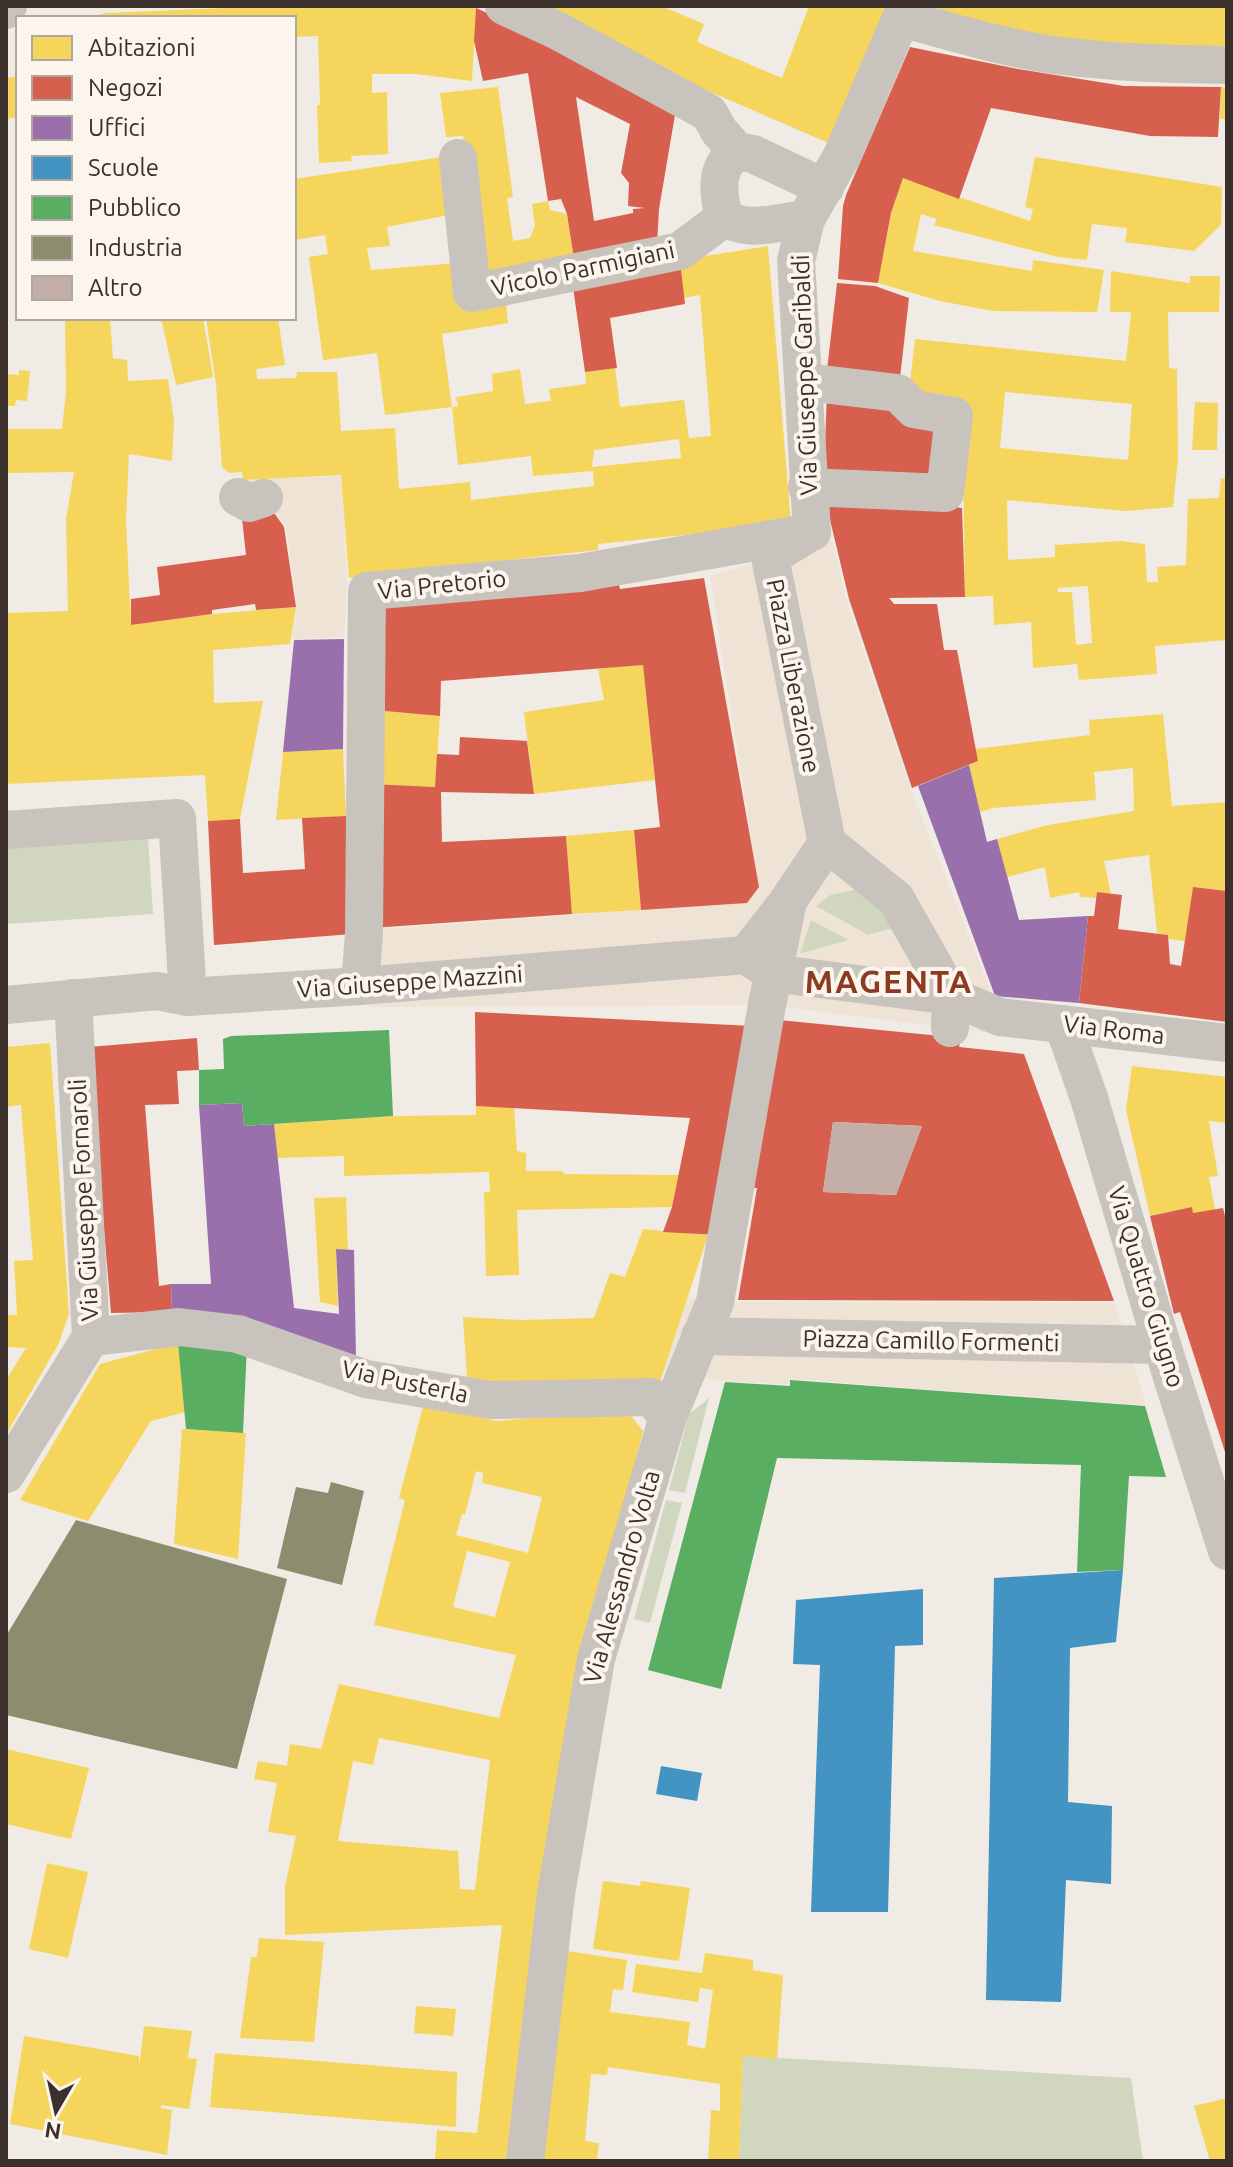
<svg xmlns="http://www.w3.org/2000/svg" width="1233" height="2167" font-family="Ubuntu,sans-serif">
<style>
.green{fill:#d1d6bf}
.plaza{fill:#eee3d5;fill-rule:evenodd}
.homes{fill:#f6d55c;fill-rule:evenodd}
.shops{fill:#d6604d;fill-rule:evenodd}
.offices{fill:#9970ab}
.schools{fill:#4393c3}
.public{fill:#5aae61}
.industry{fill:#8c8c6e}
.building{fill:#c3afa7}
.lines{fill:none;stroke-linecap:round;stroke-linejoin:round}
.street{stroke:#c9c3be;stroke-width:38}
.labels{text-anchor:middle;stroke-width:8;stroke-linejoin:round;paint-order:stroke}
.street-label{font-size:24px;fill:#3b302b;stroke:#fbf5ee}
.district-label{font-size:32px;font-weight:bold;letter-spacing:2px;fill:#8c3b22;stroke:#fbf5ee}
</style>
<rect width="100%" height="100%" fill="#f0ebe5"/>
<!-- green -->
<g class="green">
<polygon points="148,836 153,914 6,924 6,845"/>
<polygon points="857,889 899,927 868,935 815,906 830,895"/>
<polygon points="811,920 850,940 799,954"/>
<polygon points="709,1398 685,1493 669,1490 689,1414"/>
<polygon points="666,1500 682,1503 650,1623 634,1619"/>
<polygon points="743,2056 1131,2078 1143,2161 739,2161"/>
</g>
<!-- plaza -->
<g class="plaza">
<polygon points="341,476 347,579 344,637 292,639 297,606 286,526 264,498 243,480"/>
<path d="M 832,540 L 846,599 L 912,792 L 1008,1035 L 767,1005 L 368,1007 L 371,930 L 748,902 L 759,887 L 710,576 ZM 857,889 L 899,927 L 868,935 L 816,906 L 830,895 ZM 811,920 L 849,940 L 800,954 Z"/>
<polygon points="688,1297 715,1302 1115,1303 1146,1405 790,1379 789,1384 720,1381 664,1370"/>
</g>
<!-- homes -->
<g class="homes">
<polygon points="271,6 458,6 476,8 472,81 416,74 372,74 372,93 387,92 388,154 351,156 352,161 319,163 317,105 320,105 318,36 294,37 294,18 91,17 106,13"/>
<polygon points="528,6 661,6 704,24 697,42 782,78 809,6 886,6 831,144 683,80"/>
<polygon points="939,6 1227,6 1227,50 1076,48 937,12"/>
<polygon points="18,76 18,117 6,119 6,78"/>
<polygon points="498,87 513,197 507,198 513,241 530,238 535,225 532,204 548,201 550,210 567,214 575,265 480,285 479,249 463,136 446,137 440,93"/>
<polygon points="1221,87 1227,88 1227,119 1220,119"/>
<path d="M 449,156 L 454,214 L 387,227 L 390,246 L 367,248 L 371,270 L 457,263 L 460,309 L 506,303 L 508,323 L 442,334 L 452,407 L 458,406 L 456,397 L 493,391 L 492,374 L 520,369 L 525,404 L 551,401 L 549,389 L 586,384 L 585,372 L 615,368 L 620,407 L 684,400 L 689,438 L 711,436 L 700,295 L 684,298 L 680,260 L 768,246 L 791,524 L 598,544 L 598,550 L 349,578 L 341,475 L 243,480 L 242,472 L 229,473 L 222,467 L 216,384 L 206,318 L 278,318 L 285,365 L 256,369 L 257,379 L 296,378 L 297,372 L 337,372 L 341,431 L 395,428 L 399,489 L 470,482 L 471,500 L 594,486 L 593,471 L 533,476 L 531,456 L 458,465 L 452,407 L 385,415 L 377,353 L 323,360 L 309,257 L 328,254 L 325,235 L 294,240 L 294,179 ZM 679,439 L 681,458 L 592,467 L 594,450 Z"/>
<polygon points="1035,157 1222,187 1221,225 1194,251 1125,242 1127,228 1092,224 1087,260 1058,257 934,225 937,219 921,214 913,251 1032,271 1033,260 1104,270 1097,312 993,311 940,301 878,283 891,213 903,178 1030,221 1033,209 1025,207"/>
<path d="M 1111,271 L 1190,283 L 1190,276 L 1220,276 L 1219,312 L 1168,312 L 1169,368 L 1177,369 L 1178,458 L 1173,507 L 1125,511 L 1007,500 L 1008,560 L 1055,557 L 1055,545 L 1120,541 L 1145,544 L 1147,582 L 1158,582 L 1157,567 L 1186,565 L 1188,499 L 1219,498 L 1221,478 L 1227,479 L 1227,640 L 1155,646 L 1157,674 L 1079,680 L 1077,664 L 1033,668 L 1031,622 L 994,625 L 993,596 L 965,597 L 963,457 L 909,392 L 915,339 L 1126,361 L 1131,312 L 1110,312 ZM 1005,392 L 1132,404 L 1128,460 L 1000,448 ZM 1088,586 L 1092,643 L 1076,645 L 1072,592 L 1058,592 L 1058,588 Z"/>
<polygon points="65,318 110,318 113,358 127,360 128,381 168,379 174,421 172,461 129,454 126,520 131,625 212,614 296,607 290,644 213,650 214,703 263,701 240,819 208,821 205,775 6,784 6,613 68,611 66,519 74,472 6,473 6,429 62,429 66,392"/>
<polygon points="161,318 203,318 213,377 176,385"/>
<polygon points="19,370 30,371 27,401 16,400 15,406 6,406 6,374 19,375"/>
<polygon points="1195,402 1218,403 1217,450 1192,450"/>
<polygon points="630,665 643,665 655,780 534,794 524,712 604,700 598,669"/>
<polygon points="374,710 440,716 435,787 371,784"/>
<polygon points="1163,714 1172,806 1227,802 1227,891 1193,887 1185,941 1168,939 1168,935 1157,933 1149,855 1104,861 1111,894 1097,892 1096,898 1080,897 1079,892 1050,898 1045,867 1007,877 997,839 1048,825 1134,811 1133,768 1094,772 1096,800 993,808 980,812 969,765 978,761 975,749 1090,735 1089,720"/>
<polygon points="343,749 346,816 276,820 283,752"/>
<polygon points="634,830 641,910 572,914 566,836"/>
<polygon points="50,1043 69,1314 58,1345 6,1435 6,1380 26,1348 6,1347 6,1315 17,1315 14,1261 33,1260 21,1105 6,1107 6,1047"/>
<polygon points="1132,1066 1227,1077 1227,1123 1209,1121 1218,1176 1209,1177 1215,1210 1193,1213 1192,1207 1150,1216 1126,1110"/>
<polygon points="476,1106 514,1108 517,1151 526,1153 526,1171 563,1171 564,1174 680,1175 672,1207 517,1210 519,1275 486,1276 484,1192 490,1192 489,1172 344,1176 344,1156 277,1158 274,1124 393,1116 476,1115"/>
<polygon points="346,1197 348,1250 336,1249 338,1306 320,1302 314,1198"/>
<polygon points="643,1229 708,1235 659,1385 523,1393 467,1378 463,1317 522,1320 594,1318 610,1273 625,1277"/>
<polygon points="178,1343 186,1412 151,1421 88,1521 20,1500 100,1364"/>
<path d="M 424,1403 L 496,1421 L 627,1411 L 643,1431 L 567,1730 L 518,2161 L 435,2161 L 437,2130 L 477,2133 L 502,1925 L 285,1935 L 285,1886 L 296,1836 L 268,1832 L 277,1783 L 254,1779 L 258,1761 L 287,1766 L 290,1744 L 321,1749 L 339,1684 L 499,1718 L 516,1655 L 374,1625 L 405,1500 L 399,1498 ZM 476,1471 L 483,1473 L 482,1483 L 542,1497 L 528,1553 L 456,1535 L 462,1514 L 465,1515 ZM 467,1551 L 510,1562 L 495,1617 L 453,1607 ZM 379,1738 L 490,1760 L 475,1890 L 460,1889 L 458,1851 L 338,1841 L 353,1761 L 373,1765 Z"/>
<polygon points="182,1429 246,1433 238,1559 174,1544"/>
<polygon points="6,1749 89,1768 71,1839 6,1824"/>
<polygon points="47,1863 88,1872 68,1958 29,1949"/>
<polygon points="603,1881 640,1886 641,1881 690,1888 679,1961 593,1949"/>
<polygon points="259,1938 324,1942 314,2042 240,2038 251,1957 257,1957"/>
<polygon points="567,1951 627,1960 623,1990 613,1989 610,2012 690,2022 687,2045 705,2049 713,1990 700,1988 698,2002 632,1992 636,1964 702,1973 705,1953 753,1960 753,1970 783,1975 777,2059 743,2056 739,2161 708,2161 711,2110 720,2111 720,2084 608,2067 607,2075 591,2074 585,2141 599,2143 597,2161 543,2161"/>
<polygon points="416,2006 456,2009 453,2036 414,2033"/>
<polygon points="144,2026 192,2031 188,2058 197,2059 189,2109 161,2105 161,2108 172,2110 167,2155 10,2124 24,2036 139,2056 139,2068"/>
<polygon points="215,2053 457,2072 456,2127 210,2107"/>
<polygon points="1227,2098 1227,2161 1210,2161 1194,2106"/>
</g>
<!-- shops -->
<g class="shops">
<path d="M 476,8 L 565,47 L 676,109 L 659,209 L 657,245 L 575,265 L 567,214 L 561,199 L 548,201 L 528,73 L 483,81 L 474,41 ZM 576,97 L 630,124 L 621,173 L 629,183 L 628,206 L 645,208 L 633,209 L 633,213 L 594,221 Z"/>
<polygon points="910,47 1018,69 1124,86 1221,87 1218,137 1150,136 991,108 959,199 903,178 891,213 878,283 838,279 843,206 846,195"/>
<polygon points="680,260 685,304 610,318 617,368 585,372 572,280"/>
<polygon points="837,283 875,286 909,298 899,387 826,379"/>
<polygon points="827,392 938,422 931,484 824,472"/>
<polygon points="906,500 962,508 965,597 889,598 894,604 937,604 944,650 957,650 978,761 912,788 849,599 826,503"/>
<polygon points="257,512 275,514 284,527 296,607 256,610 255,604 212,610 212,614 131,625 131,599 160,595 157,567 246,555 242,518"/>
<polygon points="704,578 759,887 747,903 641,910 634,830 660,827 643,665 441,681 440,716 374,710 386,601 619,585 620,589"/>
<polygon points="460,737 527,741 534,794 441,792 442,842 566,836 572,914 372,928 371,784 435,787 437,754 459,755"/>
<polygon points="346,816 352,934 214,945 208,821 240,819 243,873 305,869 302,818"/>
<polygon points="1193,887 1227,891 1227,1022 1079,1003 1088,916 1094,916 1097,892 1122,895 1118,929 1168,935 1170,964 1181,966"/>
<polygon points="475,1012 752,1026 717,1235 663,1232 672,1207 690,1118 476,1106"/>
<path d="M 779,1020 L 961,1038 L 959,1047 L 1024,1054 L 1114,1301 L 738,1300 L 757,1188 L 754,1188 ZM 833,1122 L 922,1126 L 896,1195 L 823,1192 Z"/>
<polygon points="197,1038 199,1070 177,1071 179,1104 145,1105 159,1286 171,1284 172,1312 111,1313 89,1047"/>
<polygon points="1192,1207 1193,1213 1223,1208 1227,1224 1226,1455 1180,1312 1174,1314 1150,1216"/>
</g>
<!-- offices -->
<g class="offices">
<polygon points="344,639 343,749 283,752 294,640"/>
<polygon points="969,765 987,842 997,839 1019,920 1088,916 1079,1003 995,996 918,786"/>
<polygon points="242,1103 244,1126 274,1124 294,1308 339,1314 336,1249 354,1250 356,1358 172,1312 171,1284 211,1284 199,1105"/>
</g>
<!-- schools -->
<g class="schools">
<polygon points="1123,1570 1116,1642 1070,1648 1068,1802 1112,1806 1111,1884 1066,1880 1061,2002 986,2000 994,1578"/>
<polygon points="923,1589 923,1645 895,1646 888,1912 811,1912 820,1665 793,1664 796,1600"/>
<polygon points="661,1766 702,1773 697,1801 656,1794"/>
</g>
<!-- public -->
<g class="public">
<polygon points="389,1030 393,1116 244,1126 242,1103 199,1105 199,1070 224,1069 223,1039 231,1036"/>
<polygon points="178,1343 247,1345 243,1433 186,1429"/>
<polygon points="790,1380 1145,1406 1166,1477 1129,1476 1123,1570 1077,1572 1081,1465 777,1458 721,1689 648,1670 725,1382 790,1386"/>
</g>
<!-- industry -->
<g class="industry">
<polygon points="331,1482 364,1491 342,1585 277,1568 296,1487 328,1493"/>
<polygon points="76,1520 287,1579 237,1769 6,1715 6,1636"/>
</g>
<!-- building -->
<polygon class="building" points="833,1122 922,1126 896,1195 823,1192"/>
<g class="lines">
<!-- street -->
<g class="street">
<polyline points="504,6 558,31 709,113 719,131 737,151"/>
<polyline points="6,10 8,6"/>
<path d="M 901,18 C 954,33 1008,49 1062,56 C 1117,63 1172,64 1227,65"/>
<polyline points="458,158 472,293 680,251 724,218"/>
<path d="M 806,219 C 777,222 751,233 724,218 C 718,193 714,168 737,151 L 753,154 L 825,188"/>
<polyline points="805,382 898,393 914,409 954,416 945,493 807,487"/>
<polyline points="238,497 249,503 264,498"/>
<polyline points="812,532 796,261 806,219 843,154 906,6"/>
<polyline points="806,535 770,557 827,843 896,899 951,996 950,1028"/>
<polyline points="6,830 177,818 188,997"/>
<polyline points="753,960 773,973 951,996 1000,1017 1227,1043"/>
<polyline points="360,986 364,933 367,591 580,573 812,532"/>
<polyline points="6,1005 157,991 188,997 360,986 746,955 782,909"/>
<polyline points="1063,1024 1089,1098 1162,1345 1227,1551"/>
<polyline points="700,1336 1162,1345"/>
<polyline points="91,1337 179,1327 238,1334 366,1379 490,1400 651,1397 668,1417"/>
<polyline points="6,1474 91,1337 73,998"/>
<polyline points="525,2161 556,1894 596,1659 668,1417 715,1302 767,1005 788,901 827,843"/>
</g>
</g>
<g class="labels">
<!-- street labels -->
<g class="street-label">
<text transform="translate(583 269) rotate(-12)" y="8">Vicolo Parmigiani</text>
<text transform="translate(805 375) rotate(-92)" y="8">Via Giuseppe Garibaldi</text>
<text transform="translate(442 585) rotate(-6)" y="8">Via Pretorio</text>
<text transform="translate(793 676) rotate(79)" y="8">Piazza Liberazione</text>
<text transform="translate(410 982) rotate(-4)" y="8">Via Giuseppe Mazzini</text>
<text transform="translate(1114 1030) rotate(7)" y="8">Via Roma</text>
<text transform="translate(84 1200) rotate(-93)" y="8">Via Giuseppe Fornaroli</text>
<text transform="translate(1146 1287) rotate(73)" y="8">Via Quattro Giugno</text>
<text transform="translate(931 1341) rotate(1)" y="8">Piazza Camillo Formenti</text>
<text transform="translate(405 1382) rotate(12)" y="8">Via Pusterla</text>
<text transform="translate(622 1577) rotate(-74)" y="8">Via Alessandro Volta</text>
</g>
<!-- district labels -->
<g class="district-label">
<text x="889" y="993">MAGENTA</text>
</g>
</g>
<!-- border -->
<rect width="1233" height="2167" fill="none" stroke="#3b302b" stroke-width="16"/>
<!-- legend -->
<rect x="16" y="16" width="280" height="304" fill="#fbf5ee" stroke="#aea6a0" stroke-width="2"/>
<rect x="32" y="36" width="40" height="24" fill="#f6d55c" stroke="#aea6a0" stroke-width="2"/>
<text x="88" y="56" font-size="24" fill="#3b302b">Abitazioni</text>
<rect x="32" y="76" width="40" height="24" fill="#d6604d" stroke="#aea6a0" stroke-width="2"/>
<text x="88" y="96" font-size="24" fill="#3b302b">Negozi</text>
<rect x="32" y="116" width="40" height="24" fill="#9970ab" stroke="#aea6a0" stroke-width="2"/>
<text x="88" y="136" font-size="24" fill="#3b302b">Uffici</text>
<rect x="32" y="156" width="40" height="24" fill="#4393c3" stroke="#aea6a0" stroke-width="2"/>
<text x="88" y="176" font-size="24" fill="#3b302b">Scuole</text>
<rect x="32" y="196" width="40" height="24" fill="#5aae61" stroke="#aea6a0" stroke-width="2"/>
<text x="88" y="216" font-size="24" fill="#3b302b">Pubblico</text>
<rect x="32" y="236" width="40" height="24" fill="#8c8c6e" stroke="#aea6a0" stroke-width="2"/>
<text x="88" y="256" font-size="24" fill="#3b302b">Industria</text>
<rect x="32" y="276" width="40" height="24" fill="#c3afa7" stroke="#aea6a0" stroke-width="2"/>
<text x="88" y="296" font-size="24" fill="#3b302b">Altro</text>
<!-- north arrow -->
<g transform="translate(56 2111) rotate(189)" stroke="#fbf5ee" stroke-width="6" paint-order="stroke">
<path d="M0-6L14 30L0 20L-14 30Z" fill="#3b302b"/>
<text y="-12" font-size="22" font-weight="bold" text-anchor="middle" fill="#3b302b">N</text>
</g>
</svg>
